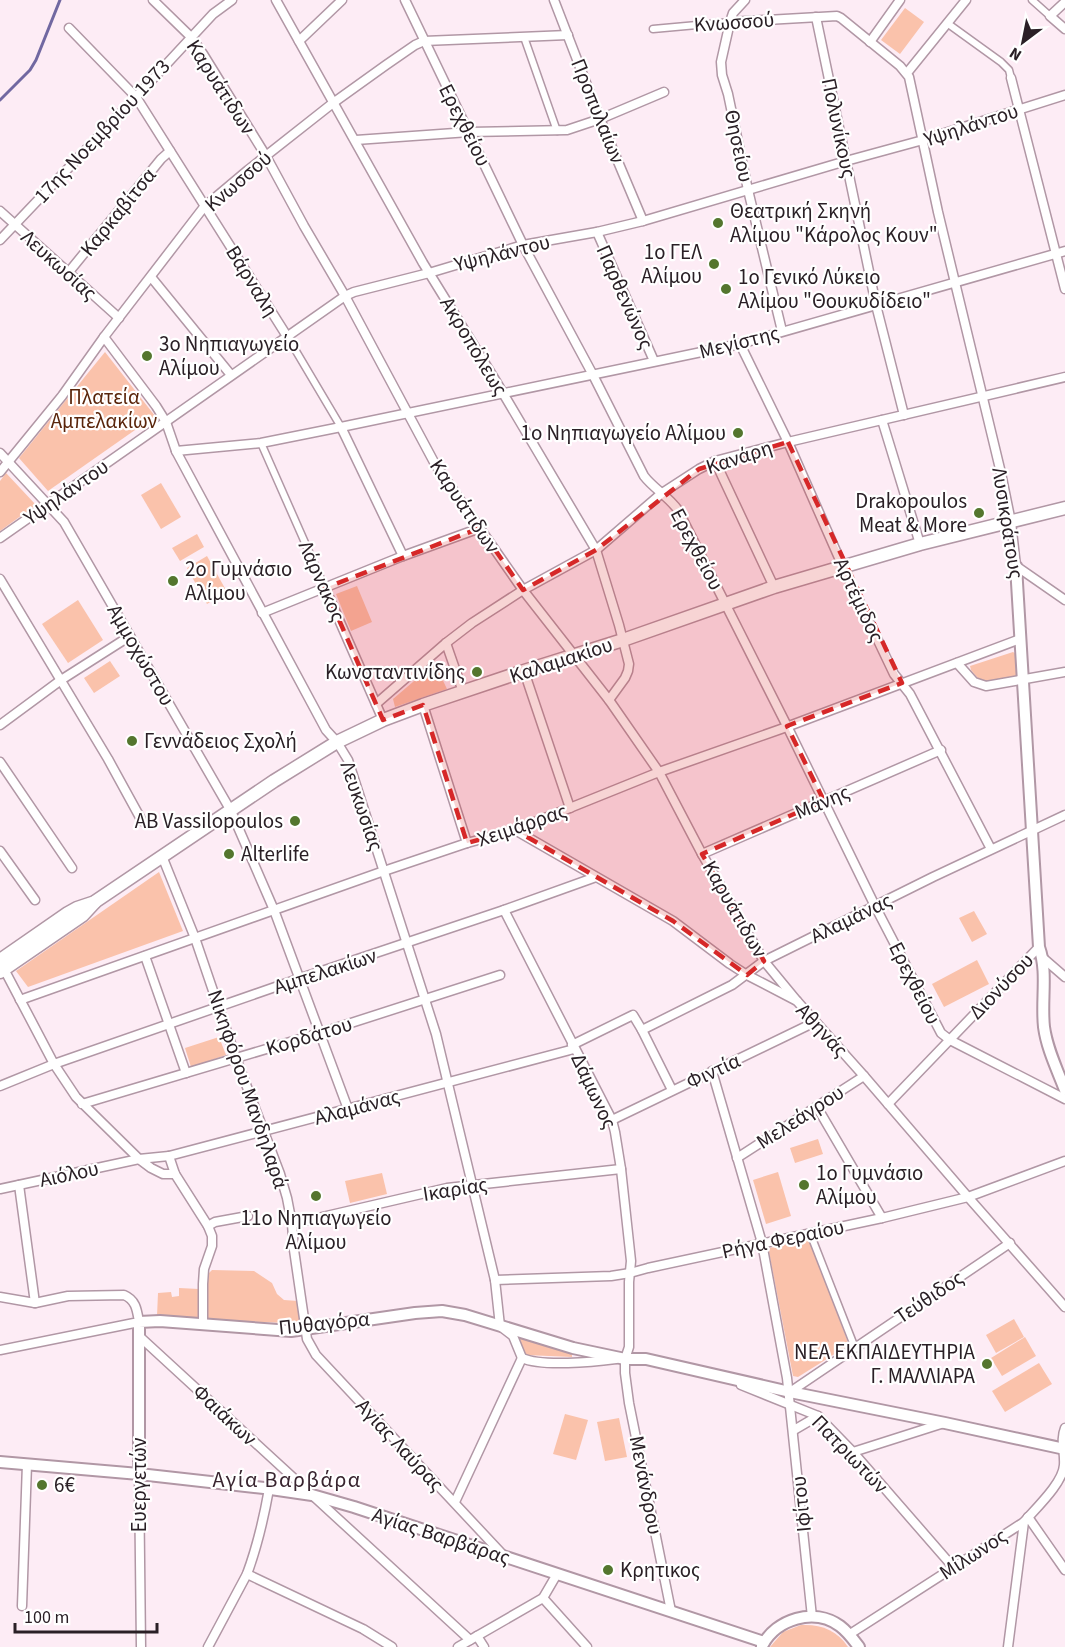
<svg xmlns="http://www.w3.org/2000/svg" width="1065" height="1647" font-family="'Source Sans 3',sans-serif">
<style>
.green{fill:#fac2ab}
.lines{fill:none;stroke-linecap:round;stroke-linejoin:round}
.stream{stroke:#7168a1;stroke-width:3}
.pedestrian-casing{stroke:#b197a5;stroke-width:9}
.minor-casing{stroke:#b197a5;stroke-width:11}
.tertiary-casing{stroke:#b197a5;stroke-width:14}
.secondary-casing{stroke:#b197a5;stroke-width:15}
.pedestrian{stroke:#fff;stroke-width:6}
.minor{stroke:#fff;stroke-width:8}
.tertiary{stroke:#fff;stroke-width:10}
.secondary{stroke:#fff;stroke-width:12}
.marked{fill:#d62828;fill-opacity:0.2;stroke:#d62828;stroke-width:4.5;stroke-dasharray:12 8;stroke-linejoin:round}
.poi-dot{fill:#54762e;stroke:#fff;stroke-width:2}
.labels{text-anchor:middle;stroke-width:4.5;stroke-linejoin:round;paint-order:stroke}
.street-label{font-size:21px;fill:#2a2026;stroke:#fff}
.poi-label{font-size:21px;fill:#2a2026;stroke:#fff;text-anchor:start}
.park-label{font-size:21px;fill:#5a250b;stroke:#fff}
.neighbourhood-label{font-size:22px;letter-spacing:1.5px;fill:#38242f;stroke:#fff}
</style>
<rect width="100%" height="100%" fill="#fdecf5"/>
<!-- green -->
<g class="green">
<polygon points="905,8 924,22 900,54 881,40"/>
<polygon points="105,352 155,416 48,491 19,458"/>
<polygon points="6,473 36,505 0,531 0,481"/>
<polygon points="161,483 181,517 161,529 141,495"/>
<polygon points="197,534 204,547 180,561 172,548"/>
<polygon points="207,556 227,592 207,604 187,568"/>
<polygon points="357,586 372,622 351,631 336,594"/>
<polygon points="78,600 103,640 68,663 42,624"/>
<polygon points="1013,652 1016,654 1017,676 981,682 971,670 970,666"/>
<polygon points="110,661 120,676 94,693 84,678"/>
<polygon points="434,664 435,664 447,689 395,707 393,699"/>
<polygon points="159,872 183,931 28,987 16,971"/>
<polygon points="974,911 987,934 972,942 959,918"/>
<polygon points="977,960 989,984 944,1007 932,984"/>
<polygon points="219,1037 226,1055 191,1067 185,1048"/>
<polygon points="818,1139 823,1154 795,1163 790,1148"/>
<polygon points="778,1172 791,1216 766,1224 753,1180"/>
<polygon points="382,1173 387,1194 350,1203 345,1181"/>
<polygon points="807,1239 810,1241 849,1345 798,1377 793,1376 769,1252 770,1248"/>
<polygon points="212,1270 254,1271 272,1283 277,1294 284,1300 298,1301 301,1322 287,1323 208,1320 208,1274"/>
<polygon points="179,1288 199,1289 199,1319 157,1316 158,1293 171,1292 172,1297 179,1296"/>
<polygon points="1014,1319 1024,1337 996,1353 986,1335"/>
<polygon points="519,1337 572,1354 572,1357 526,1355 517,1338"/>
<polygon points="1025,1337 1036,1356 1002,1376 991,1358"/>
<polygon points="1039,1363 1052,1384 1005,1412 992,1391"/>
<polygon points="565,1414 588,1420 576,1460 553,1454"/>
<polygon points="619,1418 627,1457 605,1461 597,1422"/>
<path d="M 801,1625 C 821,1624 837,1630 848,1647 L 770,1647 L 783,1632 Z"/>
</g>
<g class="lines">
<!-- stream -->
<polyline class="stream" points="0,100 30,70 36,60 60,0"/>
<!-- pedestrian casing -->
<g class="pedestrian-casing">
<g id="pedestrian">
<polyline points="1032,0 1050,16"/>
<polyline points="947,23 1001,62 1009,70 1011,78"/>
<polyline points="653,29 730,22"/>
<polyline points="524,37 557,131"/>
<polyline points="290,341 341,427"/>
<polyline points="261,443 325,588"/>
<polyline points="810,1233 855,1348"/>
</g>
</g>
<!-- minor casing -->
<g class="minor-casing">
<g id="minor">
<polyline points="153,0 191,37 203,54 266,156 304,226 345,296 435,464 523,590 609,700 659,772 702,854 764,961 797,1001"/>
<polyline points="276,0 423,263 497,383 596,550 619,625 629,664 628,671 625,678 609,700"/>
<path d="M 405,0 L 523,245 L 593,375 L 644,476 C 654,489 668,496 678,510 L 787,726 L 875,906 L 941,1033 L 950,1040 L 1065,1099"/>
<polyline points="554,0 600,119 643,221"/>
<polyline points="745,0 733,13 730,22 721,62 722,75 728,94 748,190 782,331"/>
<polyline points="1065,2 1050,16 1065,29"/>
<polyline points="816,17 876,305 904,415"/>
<polyline points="730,22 837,16 841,18 900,66 909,77 938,212 1001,473 1011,522 1016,566 1065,600"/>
<polyline points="69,28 136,97 290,341"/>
<polyline points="299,41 342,0"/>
<polyline points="870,42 900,0"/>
<polyline points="907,73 966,0"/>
<polyline points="1011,78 1065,289"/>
<polyline points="356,140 469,132 567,130 600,119 664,92"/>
<polyline points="0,211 119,318"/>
<polyline points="597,232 654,361"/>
<polyline points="0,240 136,97 213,14 232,0"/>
<polyline points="68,273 161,159 170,151"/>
<polyline points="151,277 231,375"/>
<polyline points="104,337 156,406 166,422 176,451 326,730 337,742 348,760 436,1034 495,1280 500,1326 513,1336 522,1358"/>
<polyline points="740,344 788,442 843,567 894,674 910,694 991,849"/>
<polyline points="882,420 920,544"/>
<polyline points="341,427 403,556"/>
<polyline points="176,451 261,443 341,427 740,344 1065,251"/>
<polyline points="0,453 64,522 231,811 274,910 348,1109"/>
<polyline points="715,461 774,587"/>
<polyline points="0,472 62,396 104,337 204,207 248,170 333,103 386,65 415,45 424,41 568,35"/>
<polyline points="0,538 345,296 354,292 429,273 523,245 597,232 643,221 846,161 923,140 1065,95"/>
<polyline points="0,579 108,759 142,821"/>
<polyline points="325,588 383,720"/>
<polyline points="262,613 403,556 480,528"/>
<polyline points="446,643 463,692"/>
<polyline points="957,663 974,682 986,686 1065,672"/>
<polyline points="524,671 570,808"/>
<polyline points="376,704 446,643 472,623 523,590 596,550 662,493 699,469 715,461 788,442 1065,377"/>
<polyline points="423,705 467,843"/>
<polyline points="0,725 61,680 130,636"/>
<polyline points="0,762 72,868"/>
<polyline points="515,830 673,921 730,964 747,975 797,1001 864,1076 968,1197 1065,1307"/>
<polyline points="0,851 35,900"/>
<polyline points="702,854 941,750"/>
<polyline points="162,856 195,938 236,1058 280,1174 287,1198 292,1224 294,1250 307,1339 316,1355 504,1556"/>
<polyline points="504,910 612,1120 615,1132 621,1169 631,1261 629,1282 629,1347 625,1359 625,1373 629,1403 671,1611"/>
<polyline points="145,956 186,1073"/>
<polyline points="1043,958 1065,977"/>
<polyline points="0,968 4,969 54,1064 76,1097 139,1159 151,1168 163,1174 175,1174"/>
<polyline points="20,1000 384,871 467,843 515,830 659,772 781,729 1020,639"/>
<polyline points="642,1030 732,985 764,961 933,877 1065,815"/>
<polyline points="572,1045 633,1015 642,1030 672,1090"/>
<polyline points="712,1071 762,1243 787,1378 812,1617"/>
<polyline points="0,1086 54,1064 301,978 504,910 596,877"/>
<polyline points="82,1104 320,1033 500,975"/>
<polyline points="888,1104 1039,947"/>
<polyline points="817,1107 882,1218"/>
<polyline points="612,1120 815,1022"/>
<polyline points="169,1156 175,1174 208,1226 212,1236 212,1246 204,1269 203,1284 203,1324"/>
<polyline points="737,1158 864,1076"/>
<polyline points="19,1185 35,1303"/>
<polyline points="0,1189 139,1159 169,1156 574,1049"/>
<polyline points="292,1224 447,1188 621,1169"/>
<polyline points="208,1226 215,1222 248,1216"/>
<polyline points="495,1280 611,1276 630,1273 648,1268 882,1218 968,1197 1065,1161"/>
<path d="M 0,1297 L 35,1303 L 68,1296 L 124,1295 C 136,1300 137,1310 139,1322 L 0,1350"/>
<polyline points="139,1336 470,1640"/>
<path d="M 522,1358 C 542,1367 593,1362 616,1359"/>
<polyline points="741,1385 818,1416 853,1452 953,1567"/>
<polyline points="790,1392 1010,1243"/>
<polyline points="794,1430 818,1416"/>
<polyline points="853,1452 944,1423"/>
<polyline points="139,1474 141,1647"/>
<polyline points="455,1502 522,1358"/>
<polyline points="1028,1517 1065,1570"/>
<polyline points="247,1574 363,1629 392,1647"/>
<polyline points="543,1598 587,1647"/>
<polyline points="22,1606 27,1464"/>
<path d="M 850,1634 L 1024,1522 C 1036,1508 1063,1483 1064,1465 C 1065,1452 1060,1440 1065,1428"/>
<polyline points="477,1636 484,1647"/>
<path d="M 208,1647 L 247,1574 C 257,1547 264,1517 269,1489"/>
<polyline points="458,1647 543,1598 557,1574"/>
<polyline points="1008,1647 1024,1522"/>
</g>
</g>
<!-- tertiary casing -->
<g class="tertiary-casing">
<g id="tertiary">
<path d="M 1016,566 L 1039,947 C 1048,972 1041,1000 1044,1027 C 1047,1049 1057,1069 1065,1090"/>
<polyline points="0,1462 139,1474 264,1488 312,1495 354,1507 764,1642"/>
<polyline points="139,1474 139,1322 160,1321 291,1331 415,1313 442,1311 465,1315 573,1348 625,1359 646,1359 790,1392 945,1423 1065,1449"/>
<path d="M 762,1646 C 776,1619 814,1607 840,1626 C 848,1632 853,1639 859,1647"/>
</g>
</g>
<!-- secondary casing -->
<g class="secondary-casing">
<g id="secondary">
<polyline points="0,960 68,913 77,908 95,902"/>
<polyline points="0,972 83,915 96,901 274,781 337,742 383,720 423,705 524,671 623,640 774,587 920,544 1065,508"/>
</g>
</g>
<!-- pedestrian -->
<use href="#pedestrian" class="pedestrian"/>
<!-- minor -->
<use href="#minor" class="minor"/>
<!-- tertiary -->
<use href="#tertiary" class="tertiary"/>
<!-- secondary -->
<use href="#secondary" class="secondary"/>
</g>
<!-- marked area -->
<path class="marked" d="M 788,442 L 902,683 L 787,726 L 824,801 L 702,854 L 764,961 L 747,975 L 673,921 L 515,830 L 467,843 L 423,705 L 383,720 L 325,588 L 480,528 L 523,590 L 596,550 L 699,469 Z"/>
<!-- markers -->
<g class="poi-dot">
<circle cx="718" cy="223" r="6"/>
<circle cx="714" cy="264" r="6"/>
<circle cx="726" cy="289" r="6"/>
<circle cx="147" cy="356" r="6"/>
<circle cx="738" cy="433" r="6"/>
<circle cx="979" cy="513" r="6"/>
<circle cx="173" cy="581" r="6"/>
<circle cx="477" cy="672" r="6"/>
<circle cx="132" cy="741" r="6"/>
<circle cx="295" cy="821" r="6"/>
<circle cx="229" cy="854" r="6"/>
<circle cx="804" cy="1185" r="6"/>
<circle cx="316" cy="1196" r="6"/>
<circle cx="987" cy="1364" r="6"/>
<circle cx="42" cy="1485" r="6"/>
<circle cx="608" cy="1570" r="6"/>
</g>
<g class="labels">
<!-- street labels -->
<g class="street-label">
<text transform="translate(734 22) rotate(-4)" y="7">Κνωσσού</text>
<text transform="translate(221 87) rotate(57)" y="7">Καρυάτιδων</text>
<text transform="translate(598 111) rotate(68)" y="7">Προπυλαίων</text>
<text transform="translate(465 125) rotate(63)" y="7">Ερεχθείου</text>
<text transform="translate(971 125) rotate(-18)" y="7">Υψηλάντου</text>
<text transform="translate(839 128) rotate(78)" y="7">Πολυνίκους</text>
<text transform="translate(102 131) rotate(-47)" y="7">17ης Νοεμβρίου 1973</text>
<text transform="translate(739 146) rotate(78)" y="7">Θησείου</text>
<text transform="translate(238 181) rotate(-41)" y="7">Κνωσσού</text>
<text transform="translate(118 212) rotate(-51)" y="7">Καρκαβίτσα</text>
<text transform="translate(502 253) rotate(-14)" y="7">Υψηλάντου</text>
<text transform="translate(59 265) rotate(42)" y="7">Λευκωσίας</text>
<text transform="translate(252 281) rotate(58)" y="7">Βάρναλη</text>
<text transform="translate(625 297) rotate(66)" y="7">Παρθενώνος</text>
<text transform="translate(739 342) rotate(-14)" y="7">Μεγίστης</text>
<text transform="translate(474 346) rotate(59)" y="7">Ακροπόλεως</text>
<text transform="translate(739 457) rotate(-18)" y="7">Κανάρη</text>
<text transform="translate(66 492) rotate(-35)" y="7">Υψηλάντου</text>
<text transform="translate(465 506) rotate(56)" y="7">Καρυάτιδων</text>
<text transform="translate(1008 523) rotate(81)" y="7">Λυσικράτους</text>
<text transform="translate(697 549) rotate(62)" y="7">Ερεχθείου</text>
<text transform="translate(322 581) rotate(66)" y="7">Λάρνακος</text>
<text transform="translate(859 600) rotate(65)" y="7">Αρτέμιδος</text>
<text transform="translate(141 655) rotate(60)" y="7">Αμμοχώστου</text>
<text transform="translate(561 660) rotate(-18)" y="7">Καλαμακίου</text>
<text transform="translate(822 802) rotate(-23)" y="7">Μάνης</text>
<text transform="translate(362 806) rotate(71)" y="7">Λευκωσίας</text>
<text transform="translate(522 825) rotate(-19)" y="7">Χειμάρρας</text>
<text transform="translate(735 909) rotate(60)" y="7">Καρυάτιδων</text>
<text transform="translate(851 918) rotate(-26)" y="7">Αλαμάνας</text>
<text transform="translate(325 971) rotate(-18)" y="7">Αμπελακίων</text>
<text transform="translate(915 983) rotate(63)" y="7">Ερεχθείου</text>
<text transform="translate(1001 986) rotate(-46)" y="7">Διονύσου</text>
<text transform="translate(822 1030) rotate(47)" y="7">Αθηνάς</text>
<text transform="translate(309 1036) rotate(-17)" y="7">Κορδάτου</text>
<text transform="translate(713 1071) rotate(-25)" y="7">Φιντία</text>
<text transform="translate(248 1089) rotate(71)" y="7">Νικηφόρου Μανδηλαρά</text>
<text transform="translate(594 1091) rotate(65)" y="7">Δάμωνος</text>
<text transform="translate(357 1107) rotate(-15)" y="7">Αλαμάνας</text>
<text transform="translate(800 1117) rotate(-33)" y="7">Μελεάγρου</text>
<text transform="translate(69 1174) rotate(-12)" y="7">Αιόλου</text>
<text transform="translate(455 1189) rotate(-9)" y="7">Ικαρίας</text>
<text transform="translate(783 1239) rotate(-12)" y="7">Ρήγα Φεραίου</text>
<text transform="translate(929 1297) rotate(-34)" y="7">Τεύθιδος</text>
<text transform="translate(324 1323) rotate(-6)" y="7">Πυθαγόρα</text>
<text transform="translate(225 1415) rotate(43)" y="7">Φαιάκων</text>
<text transform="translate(400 1445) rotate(47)" y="7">Αγίας Λαύρας</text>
<text transform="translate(850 1454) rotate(46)" y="7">Πατριωτών</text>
<text transform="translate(139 1485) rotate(-90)" y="7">Ευεργετών</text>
<text transform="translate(646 1485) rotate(79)" y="7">Μενάνδρου</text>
<text transform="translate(801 1504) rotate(-96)" y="7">Ιφίτου</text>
<text transform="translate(441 1536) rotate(18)" y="7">Αγίας Βαρβάρας</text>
<text transform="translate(973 1554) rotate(-33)" y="7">Μίλωνος</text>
</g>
<!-- poi labels -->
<g class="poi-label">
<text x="730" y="218">Θεατρική Σκηνή<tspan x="730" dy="24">Αλίμου "Κάρολος Κουν"</tspan></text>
<text x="702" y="259" text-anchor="end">1ο ΓΕΛ<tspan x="702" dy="24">Αλίμου</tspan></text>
<text x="738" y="284">1ο Γενικό Λύκειο<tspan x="738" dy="24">Αλίμου "Θουκυδίδειο"</tspan></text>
<text x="159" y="351">3ο Νηπιαγωγείο<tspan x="159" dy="24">Αλίμου</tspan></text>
<text x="726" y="440" text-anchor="end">1o Νηπιαγωγείο Αλίμου</text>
<text x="967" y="508" text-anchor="end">Drakopoulos<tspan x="967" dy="24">Meat &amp; More</tspan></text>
<text x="185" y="576">2ο Γυμνάσιο<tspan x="185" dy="24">Αλίμου</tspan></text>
<text x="465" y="679" text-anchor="end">Κωνσταντινίδης</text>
<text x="144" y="748">Γεννάδειος Σχολή</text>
<text x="283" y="828" text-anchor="end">AB Vassilopoulos</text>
<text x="241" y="861">Alterlife</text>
<text x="816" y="1180">1ο Γυμνάσιο<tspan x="816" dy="24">Αλίμου</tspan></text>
<text x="316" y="1225" text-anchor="middle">11ο Νηπιαγωγείο<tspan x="316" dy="24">Αλίμου</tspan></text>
<text x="975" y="1359" text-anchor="end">ΝΕΑ ΕΚΠΑΙΔΕΥΤΗΡΙΑ<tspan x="975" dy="24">Γ. ΜΑΛΛΙΑΡΑ</tspan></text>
<text x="54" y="1492">6€</text>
<text x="620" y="1577">Κρητικος</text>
</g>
<!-- park labels -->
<g class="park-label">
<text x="104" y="404">Πλατεία<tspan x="104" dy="24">Αμπελακίων</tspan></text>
</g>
<!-- neighbourhood labels -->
<g class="neighbourhood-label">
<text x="287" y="1487">Αγία Βαρβάρα</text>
</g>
</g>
<!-- north arrow -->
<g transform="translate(1023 42) rotate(212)" stroke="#ffffff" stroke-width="4.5" paint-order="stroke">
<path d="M0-4.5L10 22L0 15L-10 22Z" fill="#2a2026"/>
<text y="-9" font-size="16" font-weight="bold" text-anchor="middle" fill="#2a2026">N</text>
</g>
<!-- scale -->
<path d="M15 1623v9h142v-9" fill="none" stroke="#2a2026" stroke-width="3"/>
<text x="24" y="1623" font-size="18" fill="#2a2026" stroke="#ffffff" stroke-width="4.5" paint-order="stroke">100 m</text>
</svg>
